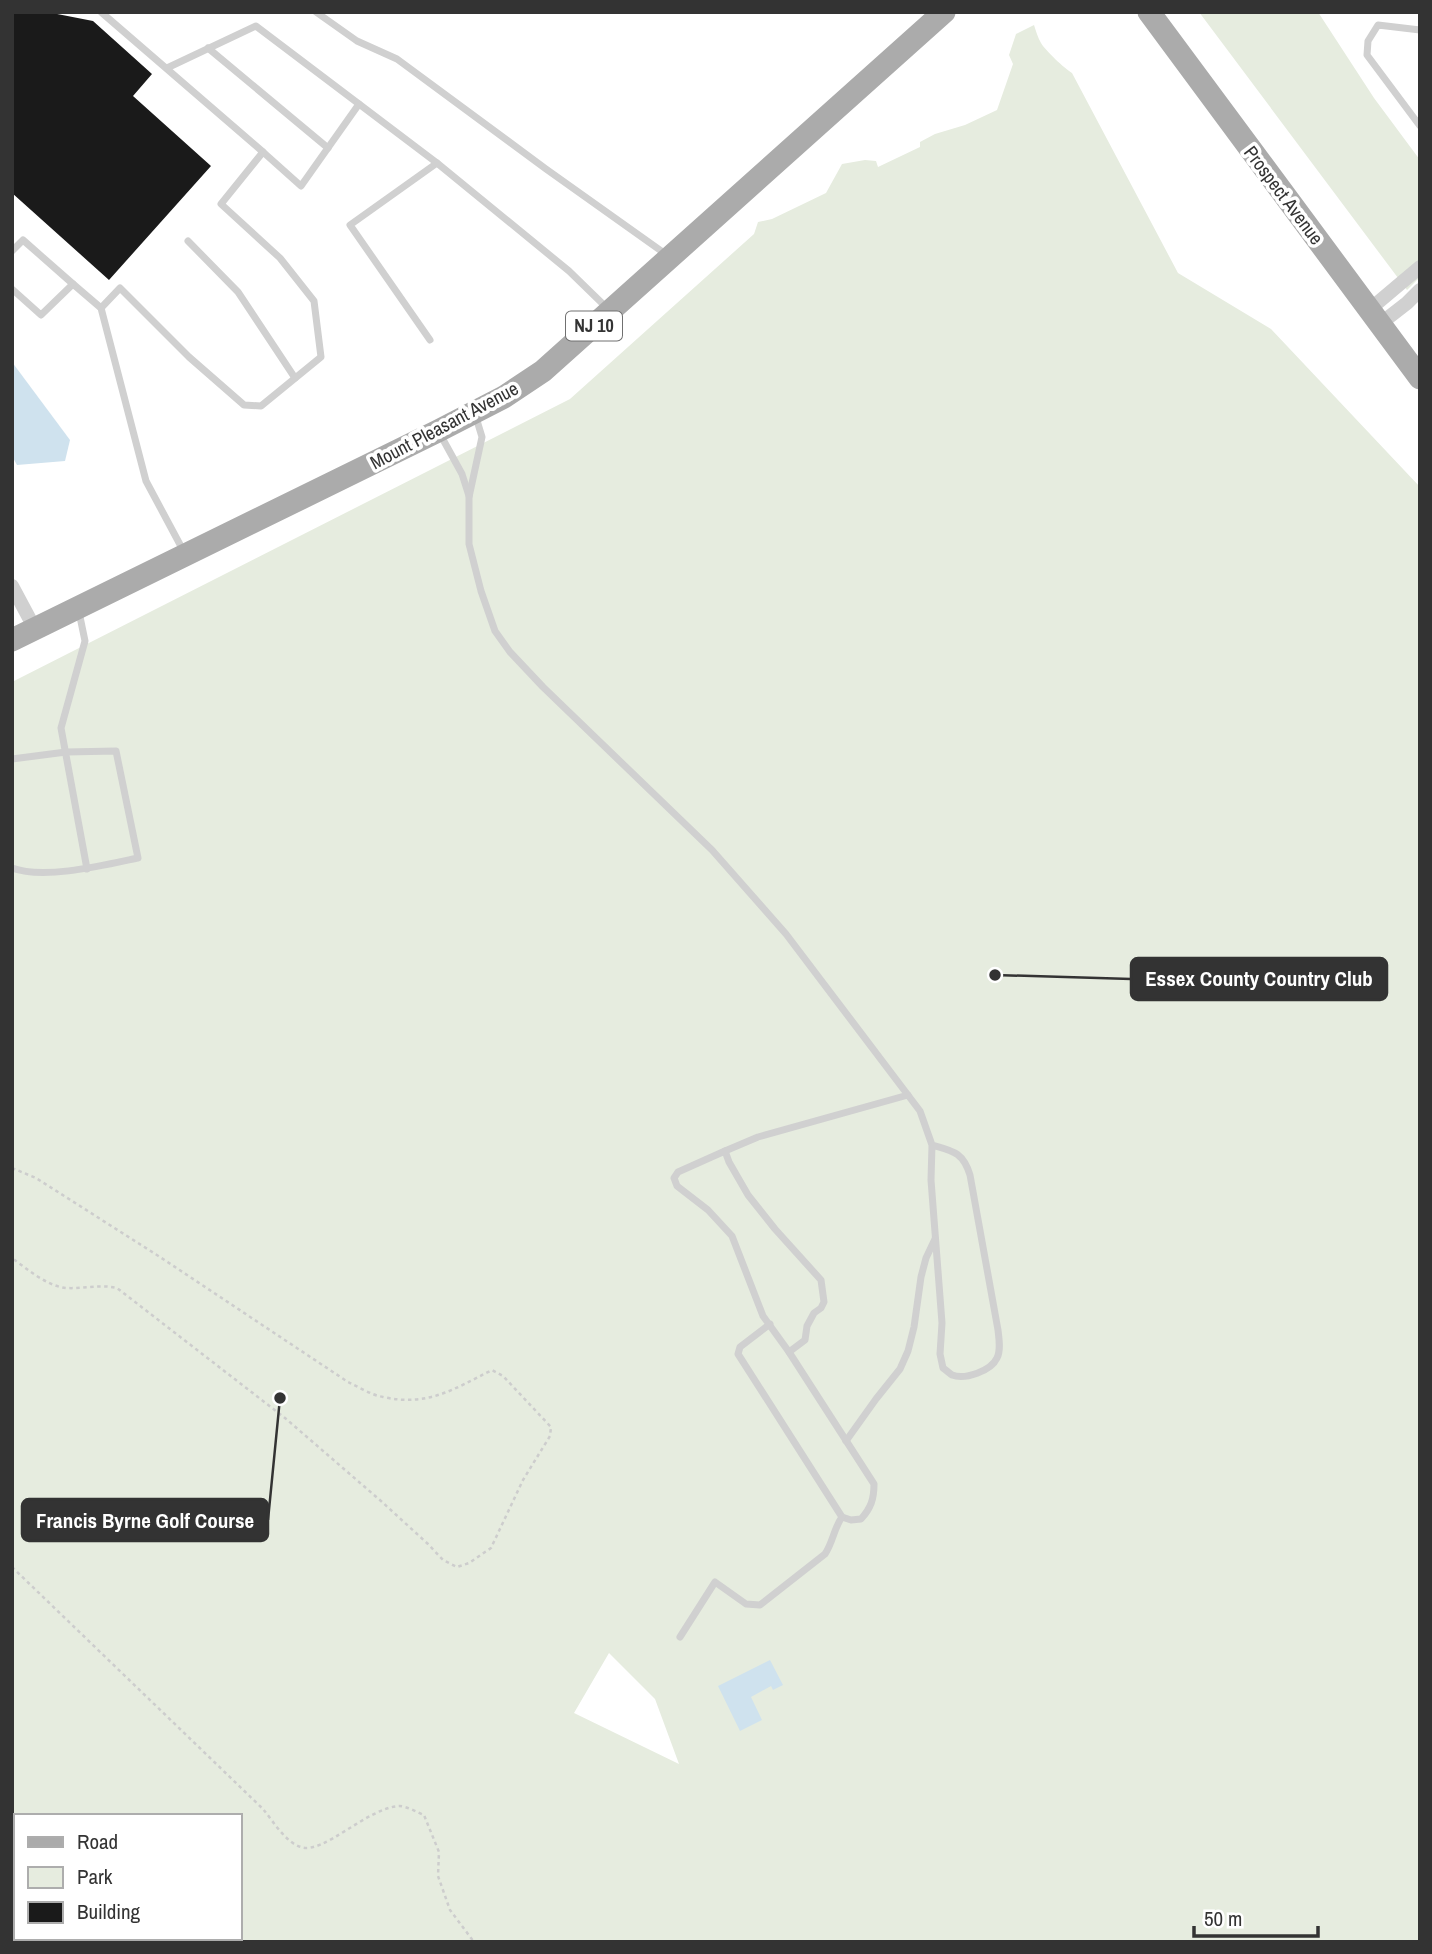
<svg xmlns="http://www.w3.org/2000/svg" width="1432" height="1954" font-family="'Archivo Narrow',sans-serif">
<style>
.green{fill:#e6ecdf;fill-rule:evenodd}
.water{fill:#cfe2ee}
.building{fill:#1a1a1a}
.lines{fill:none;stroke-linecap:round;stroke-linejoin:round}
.path{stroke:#cdcdcd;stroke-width:2.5;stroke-dasharray:3.5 3.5;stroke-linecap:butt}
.service{stroke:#d0d0d0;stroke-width:7}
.minor{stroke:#d0d0d0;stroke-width:14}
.primary{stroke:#ababab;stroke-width:23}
.labels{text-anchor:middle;stroke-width:7;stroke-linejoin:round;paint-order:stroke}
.shield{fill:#fff;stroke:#707070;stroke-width:2}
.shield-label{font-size:18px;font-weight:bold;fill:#333}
.street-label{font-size:19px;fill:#333;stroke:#fff}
.leader{fill:none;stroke:#333;stroke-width:2.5}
.callout-dot{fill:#333;stroke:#fff;stroke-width:2.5}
.callout{fill:#333;stroke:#333;stroke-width:2.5}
.callout-label{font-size:21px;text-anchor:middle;font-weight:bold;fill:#fff}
</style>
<rect width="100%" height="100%" fill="#fff"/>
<!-- green -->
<g class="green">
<polygon points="1199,12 1318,12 1374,98 1420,160 1420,277 1407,290"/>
<path d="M 1034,25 C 1036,31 1038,38 1041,43 C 1045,50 1065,69 1072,73 L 1178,273 L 1271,329 L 1420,487 L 1420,1942 L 12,1942 L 12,682 L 570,399 L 754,234 L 758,222 L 772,219 L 826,193 L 842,164 L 865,160 L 876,161 L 878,167 L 920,147 L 920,142 L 935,134 L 965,125 L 997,110 L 1013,64 L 1009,55 L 1016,34 ZM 609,1653 L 655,1699 L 679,1764 L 574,1713 ZM 16,1816 L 240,1816 L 240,1938 L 16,1938 Z"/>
</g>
<!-- water -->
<g class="water">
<polygon points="12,362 70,440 65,461 17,465 12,456"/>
<polygon points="770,1660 783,1685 773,1690 771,1686 751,1697 762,1720 740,1731 718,1686"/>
</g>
<!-- building -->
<polygon class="building" points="12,12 47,12 93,21 152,74 133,96 211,166 109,280 12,193"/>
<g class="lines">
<!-- path -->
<g class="path">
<path d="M 12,1168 L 36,1178 L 160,1257 L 348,1382 C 359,1387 371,1395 383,1397 C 428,1407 454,1389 492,1370 L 503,1376 L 551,1427 L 550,1436 L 523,1480 L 491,1548 L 469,1563 L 457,1567 L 443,1560 L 428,1544 L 381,1501 L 285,1418 L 117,1288 C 100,1284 84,1289 66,1288 C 47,1286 27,1269 12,1258"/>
<path d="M 12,1567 L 263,1809 C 273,1821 286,1843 301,1847 C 323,1855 367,1808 399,1806 C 406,1806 417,1812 424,1815 L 439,1852 L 438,1876 L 450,1910 L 474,1942"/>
</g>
<!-- service -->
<g class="service">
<polyline points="101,12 263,152 221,204 280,258 314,301 321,357 261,406 244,405 189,357 120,288 101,308"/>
<polyline points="316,12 357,41 397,59 546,169 667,255"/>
<polyline points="1420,30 1378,25 1368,41 1367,55 1420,126"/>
<polyline points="208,48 328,148"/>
<polyline points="167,68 256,26 437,163 569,271 607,308"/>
<polyline points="263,152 301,186 359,104"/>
<polyline points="188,241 238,292 295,378"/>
<polyline points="12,251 23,240 73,284"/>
<polyline points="12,289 41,315 73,284 101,308 146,481 184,552"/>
<polyline points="430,340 350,225 437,163"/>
<path d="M 475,414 L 482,437 L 469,497 L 469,544 L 481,591 L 495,631 L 510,652 L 543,687 L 712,850 L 786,934 L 920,1111 L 932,1145 L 931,1180 L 942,1323 L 940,1354 L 943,1368 C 946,1370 949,1373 952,1375 C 965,1380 991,1371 997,1358 C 1001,1350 999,1339 998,1330 L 970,1175 C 963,1152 953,1151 932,1145"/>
<polyline points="440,434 462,474 469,496"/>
<polyline points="79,612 85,641 61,728 87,869"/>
<path d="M 12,759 L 66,752 L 116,751 L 138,858 C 105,865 44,880 12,868"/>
<path d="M 725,1151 L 678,1172 L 674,1178 L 677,1186 L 708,1210 L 732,1236 L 763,1316 L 789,1352 L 874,1484 C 874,1499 871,1508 861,1519 L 851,1520 L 842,1517 L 738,1354 L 740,1347 L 770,1324"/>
<polyline points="789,1352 805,1340 807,1326 814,1313 821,1308 824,1302 821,1280 775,1229 748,1195 729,1162 725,1151 758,1137 908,1095"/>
<polyline points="846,1441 876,1399 900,1369 908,1351 914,1327 921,1277 926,1258 935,1239"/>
<path d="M 680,1637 L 715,1582 L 746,1604 L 760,1605 L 825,1554 C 833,1542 834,1528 842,1517"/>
</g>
<!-- minor -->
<g class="minor">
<polyline points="1369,310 1420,267"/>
<polyline points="1380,324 1407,303 1420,290"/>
<polyline points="12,586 35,629"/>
</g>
<!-- primary -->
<g class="primary">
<polyline points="1149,12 1420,378"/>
<polyline points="12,640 438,431 504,397 543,371 944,12"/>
</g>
</g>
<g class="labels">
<!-- shield labels -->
<rect class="shield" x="566" y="311.5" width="56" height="29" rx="5"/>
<g class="shield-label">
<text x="594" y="332">NJ 10</text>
</g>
<!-- street labels -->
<g class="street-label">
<text transform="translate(1284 195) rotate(53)" y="7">Prospect Avenue</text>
<text transform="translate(444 425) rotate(-28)" y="7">Mount Pleasant Avenue</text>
</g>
</g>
<!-- callouts -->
<path class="leader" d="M995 975L1131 979M280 1398L268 1520"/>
<g class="callout-dot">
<circle cx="995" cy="975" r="7"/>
<circle cx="280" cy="1398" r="7"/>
</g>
<g class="callout">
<rect x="1131" y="958" width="256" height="42" rx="7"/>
<rect x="22" y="1499" width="246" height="42" rx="7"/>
</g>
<g class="callout-label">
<text x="1259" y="986">Essex County Country Club</text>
<text x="145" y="1528">Francis Byrne Golf Course</text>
</g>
<!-- border -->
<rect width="1432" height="1954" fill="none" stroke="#333333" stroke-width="28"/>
<!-- legend -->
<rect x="14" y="1814" width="228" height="126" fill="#ffffff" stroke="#adadad" stroke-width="2"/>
<rect x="28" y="1837" width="35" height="10" fill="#ababab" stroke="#adadad" stroke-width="2"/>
<text x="77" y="1849" font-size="21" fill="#333333">Road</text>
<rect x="28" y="1867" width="35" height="21" fill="#e6ecdf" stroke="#adadad" stroke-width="2"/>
<text x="77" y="1884" font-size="21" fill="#333333">Park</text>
<rect x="28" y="1902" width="35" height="21" fill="#1a1a1a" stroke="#adadad" stroke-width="2"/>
<text x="77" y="1919" font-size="21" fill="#333333">Building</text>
<!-- scale -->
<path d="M1194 1926v10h124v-10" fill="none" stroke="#333333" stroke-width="3.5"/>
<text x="1204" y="1926" font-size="21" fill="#333333" stroke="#ffffff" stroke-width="5" paint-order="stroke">50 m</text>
</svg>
